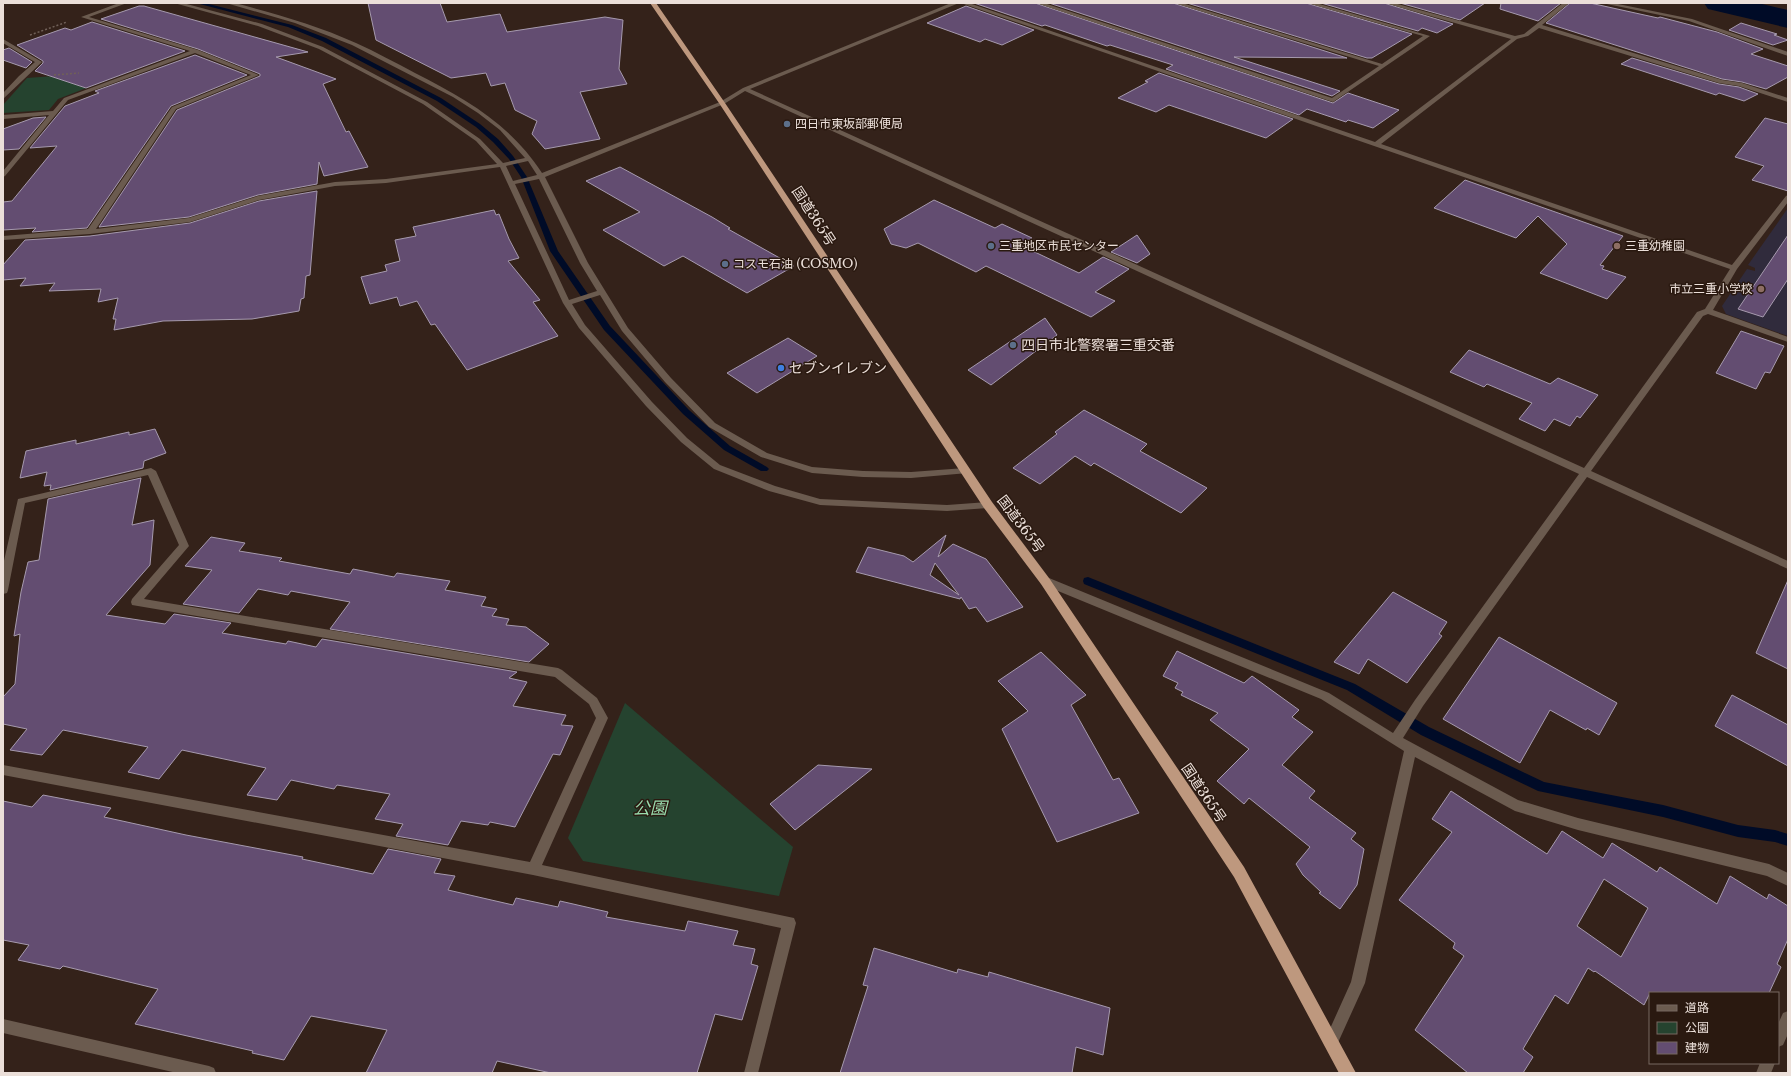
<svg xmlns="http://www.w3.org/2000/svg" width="1791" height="1076" font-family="'Libre Baskerville','Noto Sans JP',serif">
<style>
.education{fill:#302b3c}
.green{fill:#25432f}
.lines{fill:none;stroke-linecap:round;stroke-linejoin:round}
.stream{fill:#000b27;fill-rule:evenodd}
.river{fill:#000b27;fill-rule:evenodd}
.building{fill:#634d71;stroke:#a69aae;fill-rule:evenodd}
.path{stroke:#706058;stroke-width:1.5;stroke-dasharray:2 2;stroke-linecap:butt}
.minor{fill:#6b5b4f;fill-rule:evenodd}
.trunk{fill:#be987e;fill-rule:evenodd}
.service-dot{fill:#5c6f8a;stroke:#2a1910;stroke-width:1.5}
.education-dot{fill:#8d6e63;stroke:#2a1910;stroke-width:1.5}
.shop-dot{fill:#3f7fe0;stroke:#2a1910;stroke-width:1.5}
.labels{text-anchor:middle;stroke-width:3;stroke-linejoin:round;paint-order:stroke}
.far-poi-label{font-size:12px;fill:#ebdfd9;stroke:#2a1910;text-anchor:start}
.street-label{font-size:14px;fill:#ebdfd9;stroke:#2a1910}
.poi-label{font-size:14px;fill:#ebdfd9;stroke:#2a1910;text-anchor:start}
.near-park-label{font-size:17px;font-style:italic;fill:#99dbad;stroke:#2a1910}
</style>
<rect width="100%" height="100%" fill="#34221a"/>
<!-- education -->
<polygon class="education" points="1788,208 1788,336 1726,314 1722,306 1747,269 1755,271 1755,268 1748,265"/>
<!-- green -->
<g class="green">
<polygon points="81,74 102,82 58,99 49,110 3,113 3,105 27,78"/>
<polygon points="625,703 793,847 779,896 583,861 568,838"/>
</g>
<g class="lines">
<!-- stream -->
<g class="stream">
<polygon points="196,3 205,3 292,25 326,38 441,98 480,124 498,139 513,156 527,177 558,251 610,326 689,410 730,446 767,467 769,469 767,471 761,471 724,450 683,414 604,330 550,251 521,177 509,159 493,142 476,127 437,101 322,41 288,27"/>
<polygon points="1088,577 1355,684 1429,727 1544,782 1663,805 1738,825 1775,830 1788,834 1788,846 1775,842 1738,837 1663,817 1538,791 1421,735 1347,690 1084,584 1083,581 1084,578"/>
</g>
<!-- river -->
<polygon class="river" points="1704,3 1758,3 1788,10 1788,28 1708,9"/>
</g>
<!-- building -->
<g class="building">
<polygon points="368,3 440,3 447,22 500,14 507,32 605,17 623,20 619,69 627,84 580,92 600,139 545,149 532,134 537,121 515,110 505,83 491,86 486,73 451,78 376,40"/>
<polygon points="974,3 1035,3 1333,103 1348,93 1399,110 1373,128 1348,120 1346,122 1307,109 1299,115 1166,69 1173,65 1110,45 1107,46 1045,25 1042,26"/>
<polygon points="1049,3 1173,3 1347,58 1234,57 1340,91 1332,96"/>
<polygon points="1187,3 1306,3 1412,34 1372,58 1367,58"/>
<polygon points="1321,3 1384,3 1453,24 1437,33 1422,28 1418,31"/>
<polygon points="1400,3 1485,3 1460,20"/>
<polygon points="1501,3 1561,3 1538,21 1500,9"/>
<polygon points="1570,3 1590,3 1658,18 1660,17 1717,32 1763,49 1751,54 1788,66 1788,77 1766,89 1742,82 1722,79 1546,23"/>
<polygon points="139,6 144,6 308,52 276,57 336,79 323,84 346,132 349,131 368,167 324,176 319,162 317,184 258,195 189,217 99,227 177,110 260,76 260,74 198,49 101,19"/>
<polygon points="966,6 1034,30 1002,45 985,39 980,42 927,23"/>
<polygon points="92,22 185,51 86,88 35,71 43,63 43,61 17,45 65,28 71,30"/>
<polygon points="1741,23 1777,34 1774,35 1788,40 1773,45 1729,30"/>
<polygon points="9,48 32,62 26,68 3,60 3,50"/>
<polygon points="195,55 247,75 171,106 87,228 32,232 36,228 3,230 3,202 12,201 57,146 30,148 65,106 99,93 95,91"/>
<polygon points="1632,58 1719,84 1739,87 1758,94 1744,101 1719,93 1716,95 1621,64"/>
<polygon points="1159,73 1293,119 1266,138 1169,105 1156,112 1118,98 1148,82 1145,81"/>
<polygon points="46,117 19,149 3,150 3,129 33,118"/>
<polygon points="1765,118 1788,124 1788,191 1752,180 1764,166 1735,157"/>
<polygon points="620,167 712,217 730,228 728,229 794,266 747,293 683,256 664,266 603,230 640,212 586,181"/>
<polygon points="1465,180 1623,236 1600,265 1604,266 1602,269 1626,277 1607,299 1540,273 1567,244 1538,216 1516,238 1434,208"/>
<polygon points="317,191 310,275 306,276 304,298 301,299 299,311 252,319 163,321 114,330 116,319 113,319 118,298 98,302 101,289 49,291 55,283 20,286 26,278 3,280 3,265 25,240 90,236 190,223 259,201"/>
<polygon points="934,200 995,228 1002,224 1032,238 1020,245 1079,273 1103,257 1129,269 1095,292 1115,301 1091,317 986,266 976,272 918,243 906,248 891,244 884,229"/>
<polygon points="494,210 496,215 499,214 509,239 519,258 508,261 540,300 533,302 558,336 467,370 435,324 431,325 417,301 400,306 397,297 370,304 361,277 387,271 385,265 400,261 395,240 416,236 413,227"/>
<polygon points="1137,235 1150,254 1137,263 1111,252"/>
<polygon points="1788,235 1788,279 1763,317 1738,309"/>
<polygon points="1045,318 1057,335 991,385 968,370"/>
<polygon points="1741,331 1784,346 1770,373 1765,372 1756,389 1716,373"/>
<polygon points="788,338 817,356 757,393 727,373"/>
<polygon points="1469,350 1550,384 1558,378 1598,395 1580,418 1577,416 1570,426 1554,419 1545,431 1519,419 1532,403 1487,384 1484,387 1450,372"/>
<polygon points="1084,410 1147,444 1140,451 1207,488 1181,513 1094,463 1091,466 1075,456 1040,484 1013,468 1057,434 1055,432"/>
<polygon points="155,429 166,453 144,461 143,468 50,490 51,485 44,486 47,472 20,478 26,451 76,440 76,444 129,432 129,435"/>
<polygon points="141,478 132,525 154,520 150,565 106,615 165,624 174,614 231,623 222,633 286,644 288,641 316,647 322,639 517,672 509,678 527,682 513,706 566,715 561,725 573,726 560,755 553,754 515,827 490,822 488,825 461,821 448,845 396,836 403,824 375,819 390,794 337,785 334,789 291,780 277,800 247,795 266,768 182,750 159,779 128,772 148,747 63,730 42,755 10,750 27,729 3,724 3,697 15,684 20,634 14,636 21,592 28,562 39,560 48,499"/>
<path d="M 946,535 L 938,557 L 953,544 L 986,559 L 1023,607 L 987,622 L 976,607 L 969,609 L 961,597 L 960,599 L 856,572 L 868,547 L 904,556 L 913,562 ZM 935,563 L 959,595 L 930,575 Z"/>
<polygon points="211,537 245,543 239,551 282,558 279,561 350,574 353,569 394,577 397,573 450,581 445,590 486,597 481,606 497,609 492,616 509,619 506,625 526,627 549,644 529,662 330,629 350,602 291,591 288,595 258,589 239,613 183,604 212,570 185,566"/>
<polygon points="1788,580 1788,669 1756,653"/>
<polygon points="1393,592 1447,622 1439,634 1442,636 1407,683 1368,659 1359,674 1334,662"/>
<polygon points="1499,637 1617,703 1599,735 1587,728 1586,730 1550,710 1520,763 1443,719"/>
<polygon points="1177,651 1244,683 1252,676 1299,710 1292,717 1313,732 1282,765 1315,791 1309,798 1356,833 1351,839 1364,849 1357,885 1340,909 1319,893 1321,892 1303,875 1296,864 1310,847 1249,798 1244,804 1217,781 1249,749 1210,720 1218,713 1181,695 1183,692 1175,688 1178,683 1163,676"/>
<polygon points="1041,652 1086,695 1071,705 1113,780 1119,778 1139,813 1057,842 1002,729 1028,711 998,681"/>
<polygon points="1732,695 1788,725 1788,766 1715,726"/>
<polygon points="818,765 872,769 795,830 770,804"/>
<path d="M 1451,791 L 1547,854 L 1562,831 L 1603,858 L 1612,843 L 1657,872 L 1660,867 L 1717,904 L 1730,876 L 1767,899 L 1769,894 L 1788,906 L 1788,939 L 1777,964 L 1781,967 L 1769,993 L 1650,993 L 1644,1005 L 1595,971 L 1594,972 L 1588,968 L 1568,1004 L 1555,995 L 1523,1049 L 1533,1057 L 1523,1073 L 1468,1073 L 1415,1030 L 1464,956 L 1453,948 L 1455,943 L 1399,900 L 1452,832 L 1432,819 ZM 1604,879 L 1648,908 L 1621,957 L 1577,926 Z"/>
<polygon points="43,795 111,808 104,817 186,835 303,857 302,859 373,874 388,849 441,859 434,873 455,876 448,890 513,905 516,898 558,907 560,901 608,912 606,917 685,931 688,921 738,931 733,945 755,949 751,964 758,966 742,1020 715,1014 697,1073 551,1073 497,1061 492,1073 366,1073 387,1030 311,1016 284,1060 252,1053 253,1051 135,1024 158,989 63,966 60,969 18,960 29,945 3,940 3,801 32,807"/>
<polygon points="874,948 957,973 958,969 988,977 989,972 1110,1008 1103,1055 1076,1047 1072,1073 840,1073 868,986 863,985"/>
</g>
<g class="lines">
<!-- path -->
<g class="path">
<polyline points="30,35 67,22"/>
<polyline points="54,75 79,73"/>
</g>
<!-- minor -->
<g class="minor">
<path d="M 119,3 L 127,3 L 89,17 L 198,50 L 259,75 L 176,109 L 96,229 L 189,218 L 258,196 L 335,182 L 386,179 L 497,164 L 476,141 L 423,104 L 319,49 L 258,26 L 174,3 L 183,3 L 262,24 L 323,47 L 427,102 L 480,139 L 503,163 L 525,158 L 500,130 L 478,113 L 453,97 L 352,45 L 295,23 L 226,3 L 235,3 C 276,14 317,25 356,43 C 376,52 396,63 415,73 C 466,99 510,124 542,173 L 720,102 L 743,88 L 951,3 L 959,3 L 750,89 L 1584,468 L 1697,312 L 1705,309 L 1730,269 L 961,3 L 969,3 L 1375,142 L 1511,39 L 1385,3 L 1394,3 L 1515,36 L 1524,34 L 1563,3 L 1569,3 L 1542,25 L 1722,80 L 1742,83 L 1788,98 L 1788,102 L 1739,86 L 1719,83 L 1539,28 L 1528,36 L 1517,39 L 1381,144 L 1732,265 L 1786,196 L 1788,195 L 1788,202 L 1737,269 L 1713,310 L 1788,337 L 1788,342 L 1708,314 L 1703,316 L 1591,471 L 1788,561 L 1788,569 L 1587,477 L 1423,706 L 1403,738 L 1518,800 L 1578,818 L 1769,864 L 1788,873 L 1788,886 L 1767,876 L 1578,830 L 1515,811 L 1415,757 L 1365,983 L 1336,1047 L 1331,1049 L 1326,1047 L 1324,1042 L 1351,982 L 1404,751 L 1321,699 L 1041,584 L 1040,581 L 1041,578 L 1049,578 L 1329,693 L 1393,733 L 1415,700 L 1579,474 L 745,91 L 724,104 L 545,177 L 588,263 L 628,328 L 671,378 L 715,423 L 767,453 L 812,467 L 863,471 L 911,472 L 965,468 L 970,471 L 968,473 L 911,478 L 863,477 L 812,473 L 761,457 L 709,427 L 665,382 L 622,331 L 600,295 L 572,304 L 585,325 L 652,402 L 687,438 L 720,465 L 775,486 L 820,499 L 947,505 L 988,502 L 993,505 L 988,508 L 947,511 L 820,505 L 769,491 L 714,469 L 681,442 L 646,406 L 579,328 L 563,303 L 500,167 L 386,183 L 335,186 L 259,200 L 190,222 L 90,234 L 3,240 L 3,236 L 88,229 L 172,107 L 251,75 L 195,53 L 68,100 L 5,176 L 3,177 L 3,171 L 49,115 L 3,119 L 3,115 L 53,111 L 64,98 L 190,51 L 81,17 ZM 528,161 L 537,175 L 513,181 L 506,166 ZM 539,179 L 580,263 L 597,291 L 569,300 L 515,184 Z"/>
<polygon points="1036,3 1044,3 1332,98 1379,66 1174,3 1182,3 1382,64 1423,36 1307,3 1316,3 1430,36 1333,102"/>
<polygon points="1602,3 1613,3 1692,19 1788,52 1788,56 1689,21"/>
<polygon points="3,39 42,62 3,99 3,93 19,76 35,62 3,43"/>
<polygon points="151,468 156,471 189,546 144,599 558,668 562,670 597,698 608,718 542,865 794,918 796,923 758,1073 744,1073 781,928 533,875 3,775 3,765 530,862 596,718 589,704 555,677 132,605 131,602 132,599 179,545 148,475 25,503 8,590 7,593 3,594 3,565 18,499"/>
<polygon points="1788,1011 1788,1034 1783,1045 1778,1047 1778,1024 1783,1013"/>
<polygon points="3,1019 209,1066 214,1068 216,1073 177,1073 3,1033"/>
<polygon points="1760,1063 1775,1063 1771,1073 1756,1073"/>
</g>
<!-- trunk -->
<polygon class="trunk" points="650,3 656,3 725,103 992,502 1049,578 1244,867 1356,1073 1339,1073 1234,877 1041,584 984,508 719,103"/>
</g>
<!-- markers -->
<g class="service-dot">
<circle cx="787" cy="124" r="4"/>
<circle cx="991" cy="246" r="4"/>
<circle cx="725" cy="264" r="4"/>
<circle cx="1013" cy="345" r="4"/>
</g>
<g class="education-dot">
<circle cx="1617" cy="246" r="4"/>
<circle cx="1761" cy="289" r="4"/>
</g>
<circle class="shop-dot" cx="781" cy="368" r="4"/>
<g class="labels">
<!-- far-poi labels -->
<g class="far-poi-label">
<text x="795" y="128">四日市東坂部郵便局</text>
<text x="999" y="250">三重地区市民センター</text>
<text x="1625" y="250">三重幼稚園</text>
<text x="733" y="268">コスモ石油 (COSMO)</text>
<text x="1753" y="293" text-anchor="end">市立三重小学校</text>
</g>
<!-- street labels -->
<g class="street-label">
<text transform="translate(814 216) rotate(57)" y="5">国道365号</text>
<text transform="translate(1021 524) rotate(53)" y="5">国道365号</text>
<text transform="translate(1204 793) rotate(56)" y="5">国道365号</text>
</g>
<!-- poi labels -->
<g class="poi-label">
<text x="1021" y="350">四日市北警察署三重交番</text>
<text x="789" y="373">セブンイレブン</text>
</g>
<!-- near-park labels -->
<g class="near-park-label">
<text x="650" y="814">公園</text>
</g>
</g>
<!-- border -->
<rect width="1791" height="1076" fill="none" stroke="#ebdfd9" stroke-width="8"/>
<!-- legend -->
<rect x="1649" y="992" width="130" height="72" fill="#2a1910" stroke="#776860"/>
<rect x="1657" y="1005" width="20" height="6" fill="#6b5b4f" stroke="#776860"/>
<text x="1685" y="1012" font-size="12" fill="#ebdfd9">道路</text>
<rect x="1657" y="1022" width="20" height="12" fill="#25432f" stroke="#776860"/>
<text x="1685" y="1032" font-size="12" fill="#ebdfd9">公園</text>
<rect x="1657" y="1042" width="20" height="12" fill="#634d71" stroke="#776860"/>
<text x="1685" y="1052" font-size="12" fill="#ebdfd9">建物</text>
</svg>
